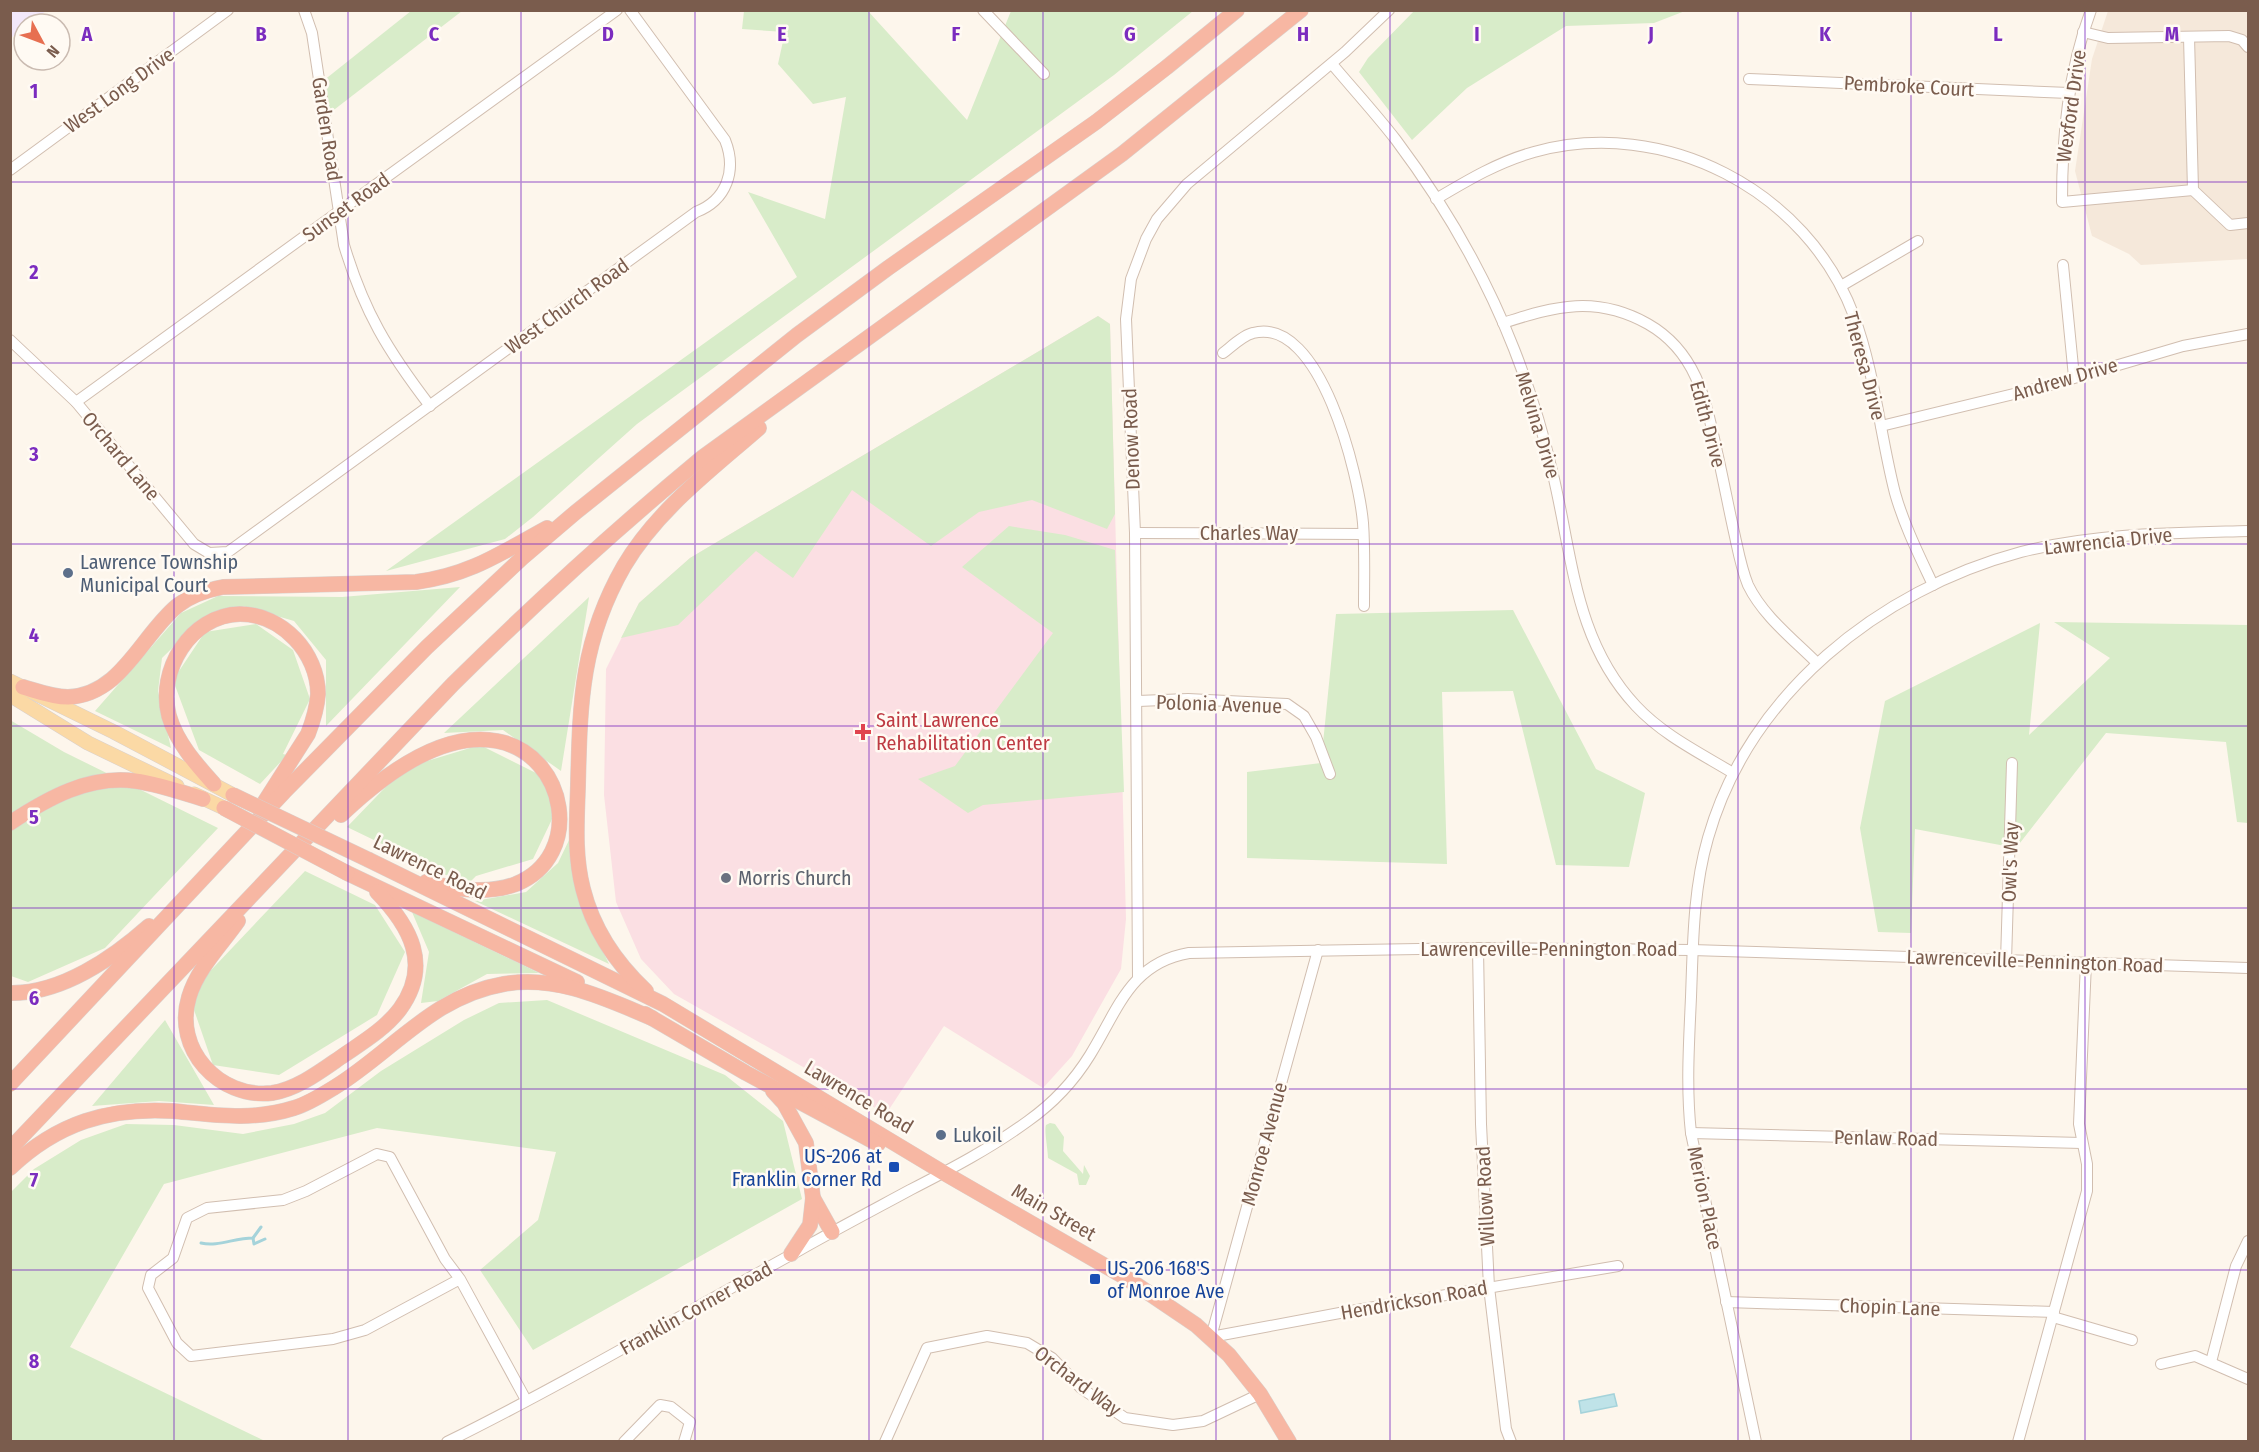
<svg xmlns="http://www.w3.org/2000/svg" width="2259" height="1452" font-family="'Fira Sans Condensed',sans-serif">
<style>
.residential{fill:#f5e8da}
.education{fill:#f3e8fa}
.medical{fill:#fbdfe3}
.green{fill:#d8ecc9}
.water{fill:#bfe3e8;stroke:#a5d3da;stroke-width:1.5}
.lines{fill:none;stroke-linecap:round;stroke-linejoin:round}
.stream{stroke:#a5d3da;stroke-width:3}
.minor-casing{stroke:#d1beb0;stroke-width:12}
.major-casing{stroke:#dad1cd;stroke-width:15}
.highway-casing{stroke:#dad1cd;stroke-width:16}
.minor{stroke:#fff;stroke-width:10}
.major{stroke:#fbd9a5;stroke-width:14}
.highway{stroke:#f7b7a3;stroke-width:15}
.highway-bridge-casing{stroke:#dad1cd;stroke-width:16;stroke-linecap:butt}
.highway-bridge{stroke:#f7b7a3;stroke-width:15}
.grid{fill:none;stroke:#7b2cbf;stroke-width:1.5;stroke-opacity:0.55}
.service-dot{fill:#5c6f8a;stroke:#fffaf3;stroke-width:2}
.health-dot{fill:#e0444e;stroke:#fffaf3;stroke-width:2}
.worship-dot{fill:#6b7280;stroke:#fffaf3;stroke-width:2}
.transit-dot{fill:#1a4fb4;stroke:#fffaf3;stroke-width:2}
.labels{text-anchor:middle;stroke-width:5;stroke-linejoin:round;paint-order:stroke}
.street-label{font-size:20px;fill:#7a5c4d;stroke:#fffaf3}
.service-label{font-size:20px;fill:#4e5e75;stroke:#fffaf3;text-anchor:start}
.health-label{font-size:20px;fill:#be3a42;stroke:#fffaf3;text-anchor:start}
.worship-label{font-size:20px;fill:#5b616d;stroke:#fffaf3;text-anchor:start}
.transit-label{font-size:20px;fill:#164399;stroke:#fffaf3;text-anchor:end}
.grid-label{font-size:20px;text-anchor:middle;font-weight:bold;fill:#7b2cbf;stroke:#fffaf3;stroke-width:5;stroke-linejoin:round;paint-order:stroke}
</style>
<rect width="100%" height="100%" fill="#fdf6ec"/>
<!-- residential -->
<polygon class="residential" points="2108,11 2248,11 2248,259 2141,265 2129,254 2092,236 2075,171 2092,59"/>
<!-- education -->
<polygon class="education" points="11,10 46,10 46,11 28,24 24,24 24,27 11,38"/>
<!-- medical -->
<polygon class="medical" points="1098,316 1110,324 1126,919 1121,969 1072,1056 1043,1088 944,1026 886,1114 674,994 641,959 616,902 604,795 606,669 639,603 690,558"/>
<!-- green -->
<g class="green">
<polygon points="1415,10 1685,10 1685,11 1654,23 1566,26 1467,88 1412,140 1359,72 1368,58"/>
<polygon points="411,11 462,11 326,116 323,81"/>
<polygon points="744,11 868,11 967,120 1011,11 1193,11 1114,75 637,424 533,517 505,539 386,571 797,277 748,192 825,219 846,97 813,104 778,64 785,32 742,29"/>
<polygon points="1098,316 1110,324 1115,514 1107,529 1032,500 979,512 931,546 852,490 793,578 756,551 678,625 621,638 639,603 690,558"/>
<polygon points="1009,526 1065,535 1115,550 1124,792 983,805 968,813 918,779 955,766 1053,633 962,567"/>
<polygon points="460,587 326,726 326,660 294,621 243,606 203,618 162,658 158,691 171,748 95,711 181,613 218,596 342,597"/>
<polygon points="589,597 561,771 503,730 444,733"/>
<polygon points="1513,610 1596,769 1645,793 1629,867 1556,865 1513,691 1442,692 1447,864 1247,858 1247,772 1321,763 1336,614"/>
<polygon points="2054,622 2248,625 2248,823 2237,822 2226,742 2106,733 2016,848 1915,829 1911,933 1878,932 1860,828 1885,701 2040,623 2029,735 2110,658"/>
<polygon points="256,624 293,650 310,699 283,754 287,755 260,784 199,750 173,680 205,632"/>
<polygon points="10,720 64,752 218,828 105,948 28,982 11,976"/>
<polygon points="480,745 544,777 554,815 533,859 476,876 467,885 347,827 404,768"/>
<polygon points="571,836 584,912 609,964 475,901 526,892 558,863"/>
<polygon points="305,871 375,905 405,952 377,1015 279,1075 213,1065 192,1004 196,986"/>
<polygon points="412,912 539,973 487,974 438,1001 421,1003 429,952"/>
<polygon points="547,1000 725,1075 783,1121 802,1199 533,1350 480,1270 538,1220 556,1152 377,1128 164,1184 70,1347 265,1441 11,1441 11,1192 34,1169 81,1140 126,1124 174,1125 243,1134 294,1124 325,1113 381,1071 464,1020 499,1003"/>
<polygon points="165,1020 214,1105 159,1101 92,1106"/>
<path d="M 1050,1123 L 1055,1124 L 1064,1137 L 1063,1151 L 1083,1174 L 1084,1165 L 1090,1176 L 1086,1185 L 1079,1185 L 1077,1174 L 1048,1158 C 1048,1149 1044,1131 1046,1125 Z"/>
</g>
<!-- water -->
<polygon class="water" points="1614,1394 1617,1406 1581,1413 1579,1401"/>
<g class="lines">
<!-- stream -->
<g class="stream">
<polyline points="253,1238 254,1244 265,1239"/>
<path d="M 201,1243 C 218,1247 234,1238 253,1238 L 261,1227"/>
</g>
<!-- minor casing -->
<g class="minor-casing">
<g id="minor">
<path d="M 304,10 L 312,33 L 344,245 C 364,312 388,351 430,406"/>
<polyline points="983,10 1044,74"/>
<path d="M 2091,10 C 2068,72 2062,137 2062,202 L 2193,190"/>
<polyline points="2083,32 2108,38 2229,36 2242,40 2248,47"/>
<polyline points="2189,37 2193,190 2230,225 2248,223"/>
<path d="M 1332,64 C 1353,89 1376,114 1396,140 C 1444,204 1485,275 1514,349 C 1531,392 1544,435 1554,479 C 1573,561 1576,642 1636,706 C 1663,735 1700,753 1733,773"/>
<polyline points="1749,79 2069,93"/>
<polyline points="10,170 228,10"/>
<path d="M 1436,199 C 1468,180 1498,162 1534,152 C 1664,116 1807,190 1854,316 C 1875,373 1880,435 1895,493 C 1904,525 1919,555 1933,585"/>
<polyline points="2063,265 2074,377"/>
<polyline points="1841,286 1918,241"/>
<path d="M 1503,323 C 1556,306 1596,295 1648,324 C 1697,352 1706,401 1717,452 C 1723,478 1728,505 1734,532 C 1738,550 1741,568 1748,585 C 1763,616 1793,639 1817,663"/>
<path d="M 10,340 L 76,402 L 194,544 L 209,553 L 228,552 L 696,212 C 727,200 737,170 725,140 L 630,10"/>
<path d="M 1223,353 C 1231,347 1243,335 1253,333 C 1321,315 1359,477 1363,523 C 1365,550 1364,579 1364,606"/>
<polyline points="76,402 617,10"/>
<polyline points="1881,426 2047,386 2183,346 2248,334"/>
<polyline points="1135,533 1363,534"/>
<polyline points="1138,701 1188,699 1287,704 1304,716 1316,737 1330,774"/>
<polyline points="1478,948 1481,1124 1489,1287 1506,1429 1511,1442"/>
<polyline points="1318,950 1211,1337 1345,1312 1618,1266"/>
<polyline points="2006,961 2012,763"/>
<polyline points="1138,977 1135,533 1126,319 1131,279 1146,239 1157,219 1187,184 1345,52 1389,10"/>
<polyline points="1691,1133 2082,1143"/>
<polyline points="460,1279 365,1330 333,1339 191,1356 177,1343 148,1288 151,1275 173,1258 187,1218 207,1208 283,1200 306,1191 377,1154 390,1157 445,1259 460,1279 526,1400"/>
<polyline points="1726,1302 2054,1312"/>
<polyline points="2053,1317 2132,1340"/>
<polyline points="2211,1362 2236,1266 2248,1241"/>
<polyline points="2161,1364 2195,1356 2248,1379"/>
<path d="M 447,1442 C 566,1383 681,1315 798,1251 C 835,1230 873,1210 910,1190 C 951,1169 991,1148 1028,1121 C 1052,1104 1074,1081 1090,1055 C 1118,1010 1130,963 1189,953 L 1478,948 L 1692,950 L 2248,968"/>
<polyline points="624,1442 660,1405 671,1407 690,1422 684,1442"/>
<polyline points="885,1442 927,1348 987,1336 1027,1343 1052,1358 1081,1388 1125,1418 1173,1425 1203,1421 1260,1394"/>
<path d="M 1756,1442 L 1691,1133 C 1686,1088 1689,1043 1691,997 C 1693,944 1693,890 1708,838 C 1749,694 1879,590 2021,552 C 2095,533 2173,533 2248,531"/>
<polyline points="2018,1442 2087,1191 2087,1164 2079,1124 2086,963"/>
</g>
</g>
<!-- major casing -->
<g class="major-casing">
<g id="major">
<polyline points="10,681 114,732 233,795"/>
<polyline points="10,695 88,743 177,786"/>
<polyline points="194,794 224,808"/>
</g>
</g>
<!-- highway casing -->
<g class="highway-casing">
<g id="highway">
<path d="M 23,687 C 37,691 52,697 68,697 C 121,695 141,636 177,606 C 191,595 207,590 223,587 L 416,582 C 470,575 501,553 547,528"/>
<path d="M 214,784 C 196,764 177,743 169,716 C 157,671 190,615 240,614 C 282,614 318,653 318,694 C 317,708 313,721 308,734 L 262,806"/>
<path d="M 341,815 C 380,778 440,730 497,741 C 567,754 585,856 516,884 C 486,895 456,889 426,882"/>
<path d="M 10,823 C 48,798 89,775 135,781 C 158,784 181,792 203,799"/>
<polyline points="369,860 663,1004 944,1173 1128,1279 1196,1325 1229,1355 1260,1394 1289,1442"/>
<polyline points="347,873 577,982"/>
<path d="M 238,921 C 222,944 197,969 189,997 C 173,1049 219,1099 272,1093 C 298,1089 322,1070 344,1055 C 363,1042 386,1028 400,1009 C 432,965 410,926 377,892"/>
<path d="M 646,991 C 616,963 593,929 583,889 C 574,854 577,820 578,785 C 580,702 581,641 624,566 C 657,510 711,470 759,428"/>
<path d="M 10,993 C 61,994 113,958 149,926"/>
<polyline points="645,1014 746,1073 878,1144"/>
<polyline points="10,1084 284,792 427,647 522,558 576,512 797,335 888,268 1096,122 1167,67 1237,10"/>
<polyline points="773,1091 784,1103 806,1143 813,1198 832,1232"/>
<path d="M 10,1149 L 453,684 C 533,605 616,529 703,457 L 1122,154 L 1301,10"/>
<path d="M 10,1168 C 57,1123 109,1107 173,1111 C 215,1115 253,1121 294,1108 C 308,1104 322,1095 335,1087 C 393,1051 433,996 504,984 C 557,975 604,998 652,1018"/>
<polyline points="791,1254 810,1225 813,1198"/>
</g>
</g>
<!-- minor -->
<use href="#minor" class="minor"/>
<!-- major -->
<use href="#major" class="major"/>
<!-- highway -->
<use href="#highway" class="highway"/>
<!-- highway-bridge casing -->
<g class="highway-bridge-casing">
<g id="highway-bridge">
<polyline points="233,795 369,860"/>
<polyline points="224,808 347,873"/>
</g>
</g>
<!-- highway-bridge -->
<use href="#highway-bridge" class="highway-bridge"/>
</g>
<!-- grid -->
<path class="grid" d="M 174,10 L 174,1442M 348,10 L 348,1442M 521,10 L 521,1442M 695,10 L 695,1442M 869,10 L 869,1442M 1043,10 L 1043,1442M 1216,10 L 1216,1442M 1390,10 L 1390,1442M 1564,10 L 1564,1442M 1738,10 L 1738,1442M 1911,10 L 1911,1442M 2085,10 L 2085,1442M 10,182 L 2248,182M 10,363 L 2248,363M 10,544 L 2248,544M 10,726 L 2248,726M 10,908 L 2248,908M 10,1089 L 2248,1089M 10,1270 L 2248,1270"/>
<!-- markers -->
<g class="service-dot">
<circle cx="68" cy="573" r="6"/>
<circle cx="941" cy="1135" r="6"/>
</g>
<path class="health-dot" d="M860 723h6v6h6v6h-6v6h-6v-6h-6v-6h6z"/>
<circle class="worship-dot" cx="726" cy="878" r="6"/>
<g class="transit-dot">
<rect x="888" y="1161" width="12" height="12" rx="3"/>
<rect x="1089" y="1273" width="12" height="12" rx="3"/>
</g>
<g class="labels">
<!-- street labels -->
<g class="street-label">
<text transform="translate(1909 86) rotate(3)" y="7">Pembroke Court</text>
<text transform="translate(119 90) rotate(-36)" y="7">West Long Drive</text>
<text transform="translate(2071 106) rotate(-82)" y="7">Wexford Drive</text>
<text transform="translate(327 129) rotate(81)" y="7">Garden Road</text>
<text transform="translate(346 207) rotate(-36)" y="7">Sunset Road</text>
<text transform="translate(567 306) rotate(-36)" y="7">West Church Road</text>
<text transform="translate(1865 366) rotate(75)" y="7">Theresa Drive</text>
<text transform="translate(2065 379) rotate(-16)" y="7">Andrew Drive</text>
<text transform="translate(1708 424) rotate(75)" y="7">Edith Drive</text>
<text transform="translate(1538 425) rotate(73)" y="7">Melvina Drive</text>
<text transform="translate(1131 439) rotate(-92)" y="7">Denow Road</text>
<text transform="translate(121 456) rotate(50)" y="7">Orchard Lane</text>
<text x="1249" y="540">Charles Way</text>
<text transform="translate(2108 541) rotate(-6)" y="7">Lawrencia Drive</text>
<text transform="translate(1219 704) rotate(2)" y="7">Polonia Avenue</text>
<text transform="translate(2010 862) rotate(-88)" y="7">Owl's Way</text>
<text transform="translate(430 867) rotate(26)" y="7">Lawrence Road</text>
<text x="1549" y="956">Lawrenceville-Pennington Road</text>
<text transform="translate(2035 961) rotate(2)" y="7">Lawrenceville-Pennington Road</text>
<text transform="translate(859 1097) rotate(31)" y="7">Lawrence Road</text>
<text transform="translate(1886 1138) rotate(1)" y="7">Penlaw Road</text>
<text transform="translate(1264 1144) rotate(-75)" y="7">Monroe Avenue</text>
<text transform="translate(1485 1196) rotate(-93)" y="7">Willow Road</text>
<text transform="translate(1705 1198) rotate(78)" y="7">Merion Place</text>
<text transform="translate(1054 1212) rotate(30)" y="7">Main Street</text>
<text transform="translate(1414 1300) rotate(-10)" y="7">Hendrickson Road</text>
<text transform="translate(1890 1307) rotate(2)" y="7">Chopin Lane</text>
<text transform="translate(696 1308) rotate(-29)" y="7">Franklin Corner Road</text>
<text transform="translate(1078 1381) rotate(37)" y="7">Orchard Way</text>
</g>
<!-- service labels -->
<g class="service-label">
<text x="80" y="569">Lawrence Township<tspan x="80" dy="23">Municipal Court</tspan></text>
<text x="953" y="1142">Lukoil</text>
</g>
<!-- health labels -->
<g class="health-label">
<text x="876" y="727">Saint Lawrence<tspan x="876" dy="23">Rehabilitation Center</tspan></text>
</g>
<!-- worship labels -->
<g class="worship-label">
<text x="738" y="885">Morris Church</text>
</g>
<!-- transit labels -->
<g class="transit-label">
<text x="882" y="1163">US-206 at<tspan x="882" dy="23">Franklin Corner Rd</tspan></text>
<text x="1107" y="1275" text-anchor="start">US-206 168'S<tspan x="1107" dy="23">of Monroe Ave</tspan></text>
</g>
</g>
<g class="grid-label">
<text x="87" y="41">A</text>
<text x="261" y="41">B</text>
<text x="434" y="41">C</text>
<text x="608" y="41">D</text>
<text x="782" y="41">E</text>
<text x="956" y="41">F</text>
<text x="1130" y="41">G</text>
<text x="1303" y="41">H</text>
<text x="1477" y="41">I</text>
<text x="1651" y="41">J</text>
<text x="1825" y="41">K</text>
<text x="1998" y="41">L</text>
<text x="2172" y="41">M</text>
<text x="34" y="98">1</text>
<text x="34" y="279">2</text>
<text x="34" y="461">3</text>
<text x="34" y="642">4</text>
<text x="34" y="824">5</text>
<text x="34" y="1005">6</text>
<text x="34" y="1187">7</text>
<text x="34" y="1368">8</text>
</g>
<!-- border -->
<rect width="2259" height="1452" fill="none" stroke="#7a5c4d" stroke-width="24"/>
<!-- north arrow -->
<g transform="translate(42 42) rotate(131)"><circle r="28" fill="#fffaf3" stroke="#cabbb1" stroke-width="1.5"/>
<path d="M0-4.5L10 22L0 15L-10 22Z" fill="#e76f51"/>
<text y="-9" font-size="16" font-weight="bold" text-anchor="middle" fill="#7a5c4d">N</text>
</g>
</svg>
